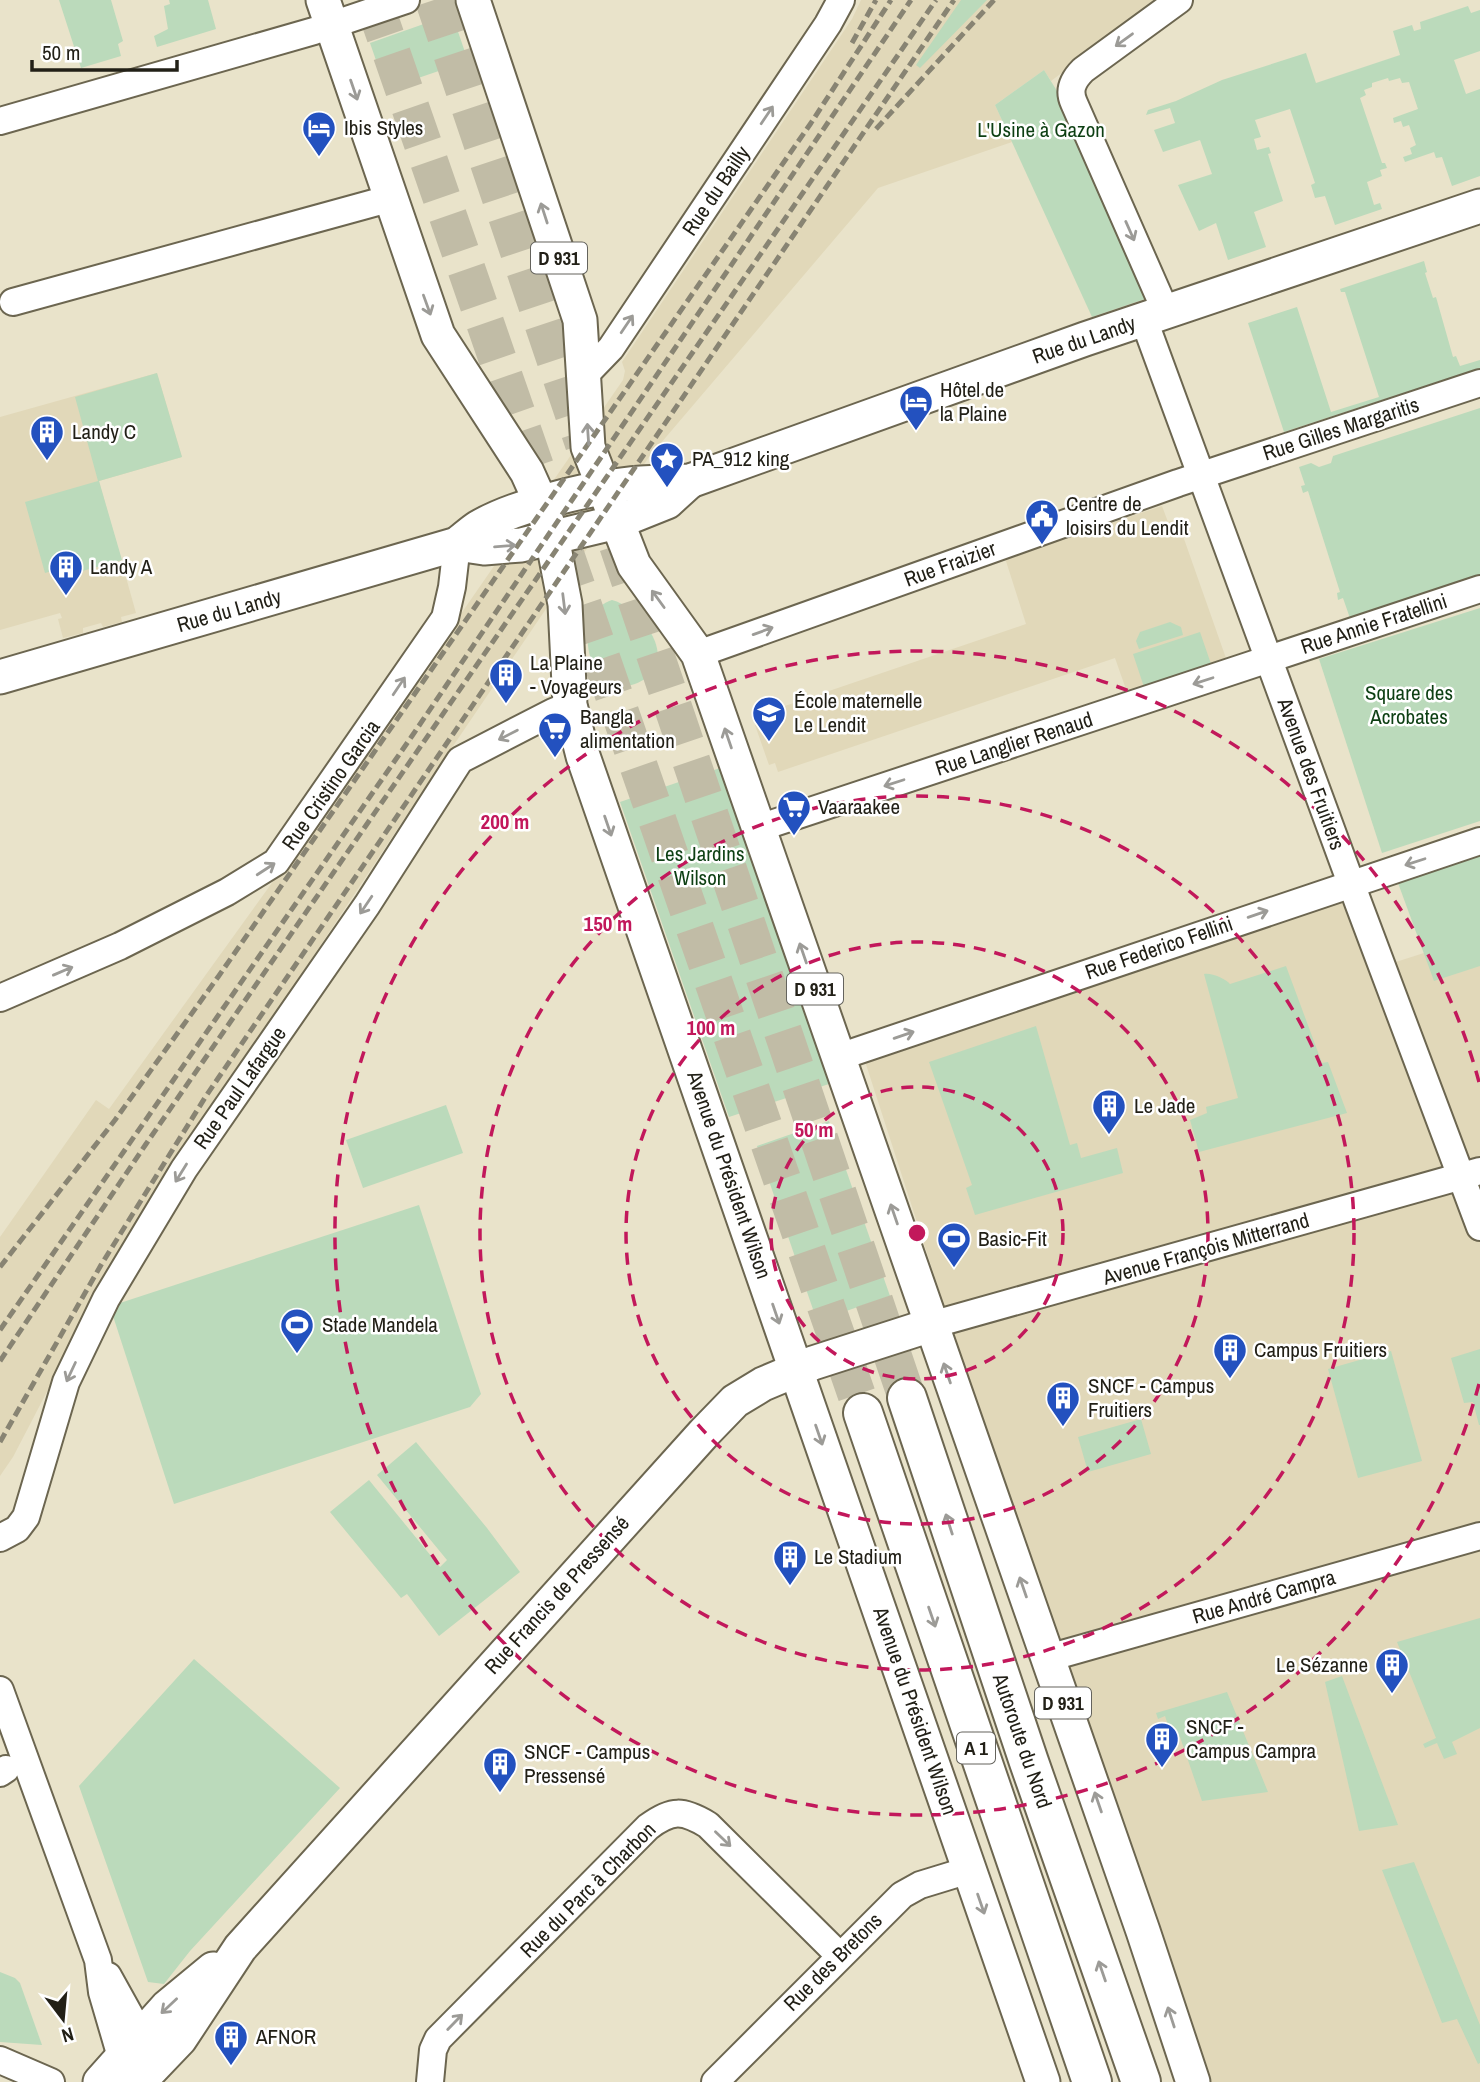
<svg xmlns="http://www.w3.org/2000/svg" width="1480" height="2082" font-family="'Archivo Narrow',sans-serif">
<style>
.built{fill:#e1d8b9}
.green{fill:#bbdabb}
.lines{fill:none;stroke-linecap:round;stroke-linejoin:round}
.highway-tunnel{stroke:#c1bca6;stroke-width:38;stroke-dasharray:38 19;stroke-linecap:butt}
.minor-casing{stroke:#6c6650;stroke-width:30}
.major-casing{stroke:#6c6650;stroke-width:37}
.highway-casing{stroke:#6c6650;stroke-width:42}
.minor{stroke:#fff;stroke-width:26}
.major{stroke:#fff;stroke-width:33}
.highway{stroke:#fff;stroke-width:38}
.rail{stroke:#888473;stroke-width:5;stroke-dasharray:10 5;stroke-linecap:butt}
.oneway{stroke:#9c9b97}
.ring{fill:none;stroke:#c2185b;stroke-width:3.5;stroke-dasharray:12 9}
.labels{text-anchor:middle;stroke-width:5;stroke-linejoin:round;paint-order:stroke}
.shield{fill:#fff;stroke:#64635d;stroke-width:2}
.shield-label{font-size:19px;font-weight:bold;fill:#222017}
.poi-label{font-size:21px;fill:#222017;stroke:#fff;text-anchor:start}
.park-label{font-size:21px;fill:#0d3f13;stroke:#fff}
.street-label{font-size:21px;fill:#222017;stroke:#fff}
.centre{fill:#c2185b;stroke:#fff;stroke-width:3.5}
.ring-label{font-size:21px;text-anchor:middle;font-weight:bold;fill:#c2185b;stroke:#fff;stroke-width:5;stroke-linejoin:round;paint-order:stroke}
</style>
<rect width="100%" height="100%" fill="#e9e3ca"/>
<!-- built -->
<g class="built">
<polygon points="861,0 1158,0 1051,81 1044,70 995,105 1012,142 878,188 649,457 428,783 128,1236 13,1457 0,1476 0,1237 96,1100 109,1109 341,787 623,380 625,371 622,362 852,19"/>
<polygon points="157,373 182,457 99,481 136,613 121,617 122,622 103,627 101,623 83,628 83,633 63,638 58,619 62,618 60,613 0,630 0,417"/>
<polygon points="1162,506 1168,522 1177,519 1227,661 1128,695 1115,658 778,772 775,763 769,765 755,725 761,723 758,715 1026,624 1005,558"/>
<polygon points="1345,890 1374,969 1480,935 1480,2082 1195,2082 862,1052"/>
</g>
<!-- green -->
<g class="green">
<polygon points="59,0 111,0 123,41 118,44 121,56 81,68"/>
<polygon points="169,0 208,0 216,29 157,47 154,36 168,29 164,6 170,4"/>
<polygon points="961,0 987,0 920,68 916,65"/>
<polygon points="1468,6 1471,13 1480,10 1480,51 1454,60 1466,94 1480,89 1480,176 1452,186 1442,157 1436,158 1434,152 1405,162 1403,157 1412,154 1410,148 1416,145 1409,125 1403,127 1401,121 1394,123 1393,118 1418,109 1409,82 1402,83 1400,78 1389,81 1388,78 1372,83 1372,87 1364,90 1366,95 1360,98 1382,163 1385,163 1387,168 1380,170 1382,176 1367,182 1374,205 1380,203 1382,209 1335,225 1325,196 1315,198 1311,185 1315,183 1290,109 1255,120 1261,137 1254,139 1257,150 1269,147 1271,153 1268,154 1283,201 1254,212 1266,247 1228,260 1216,223 1199,231 1178,185 1212,174 1200,140 1163,152 1154,130 1175,123 1170,108 1146,115 1148,110 1176,101 1222,80 1306,53 1316,83 1400,55 1393,31 1412,25 1414,31 1421,29 1420,22"/>
<polygon points="452,14 468,61 386,89 370,43"/>
<polygon points="1044,70 1062,99 1140,272 1145,299 1092,317 995,105"/>
<polygon points="1424,261 1427,272 1425,273 1433,298 1436,297 1453,357 1456,356 1460,366 1480,360 1480,368 1284,432 1248,323 1297,307 1331,412 1379,397 1345,292 1341,292 1340,289"/>
<polygon points="157,373 182,457 99,481 122,560 68,575 66,567 45,573 25,502 98,481 75,397"/>
<polygon points="1480,408 1480,578 1351,621 1343,598 1338,600 1337,593 1340,592 1308,491 1303,493 1301,486 1305,485 1299,467 1311,463 1319,467 1331,463 1333,456"/>
<path d="M 612,600 C 637,606 674,650 650,675 C 642,682 631,687 621,686 C 582,682 575,611 612,600 Z"/>
<polygon points="1480,608 1480,821 1382,853 1319,659"/>
<polygon points="1170,622 1181,627 1183,635 1139,649 1136,641 1140,632"/>
<polygon points="1200,632 1211,664 1144,687 1133,654"/>
<polygon points="723,767 832,1083 729,1117 620,802"/>
<polygon points="1480,856 1480,966 1434,981 1398,883"/>
<path d="M 1286,966 L 1322,1063 L 1328,1062 L 1347,1113 L 1199,1152 L 1190,1120 L 1207,1113 L 1206,1107 L 1238,1098 L 1204,974 C 1210,972 1227,979 1230,984 Z"/>
<polygon points="1036,1026 1070,1145 1077,1143 1081,1158 1117,1148 1123,1173 975,1215 966,1188 972,1185 929,1062"/>
<polygon points="446,1105 463,1153 363,1188 346,1140"/>
<polygon points="829,1121 890,1296 817,1321 757,1146"/>
<polygon points="419,1205 481,1394 470,1407 174,1504 113,1316 120,1303"/>
<polygon points="1480,1349 1480,1425 1479,1425 1473,1402 1464,1403 1451,1358"/>
<polygon points="1391,1351 1422,1461 1358,1478 1328,1369"/>
<polygon points="1141,1419 1151,1454 1088,1472 1078,1437"/>
<polygon points="416,1442 487,1528 520,1572 439,1636 407,1594 401,1598 330,1512 369,1480 440,1567 447,1560 377,1475"/>
<polygon points="1480,1618 1480,1728 1452,1742 1457,1754 1444,1759 1437,1743 1425,1748 1423,1744 1436,1738 1397,1642"/>
<polygon points="194,1659 340,1788 190,1951 164,1984 148,1982 79,1786"/>
<polygon points="1342,1676 1398,1825 1359,1831 1325,1682"/>
<polygon points="1227,1692 1268,1792 1202,1801 1180,1737 1166,1742 1164,1737 1171,1734 1165,1716 1158,1719 1156,1713"/>
<polygon points="1414,1862 1480,2025 1480,2063 1478,2064 1457,2019 1442,2023 1382,1870"/>
<polygon points="0,1972 15,1978 20,1983 42,2045 0,2042"/>
</g>
<g class="lines">
<!-- highway-tunnel -->
<g class="highway-tunnel">
<polyline points="373,0 542,487"/>
<polyline points="434,0 584,444"/>
<polyline points="618,545 907,1398"/>
<polyline points="564,551 863,1413"/>
</g>
<!-- minor casing -->
<g class="minor-casing">
<g id="minor">
<polyline points="0,121 314,31 406,0"/>
<polyline points="13,302 392,198"/>
<path d="M 1166,312 L 1074,103 C 1068,90 1073,80 1083,70 L 1179,0"/>
<polyline points="1144,320 1359,905 1480,1227"/>
<polyline points="583,377 611,348 828,24 841,0"/>
<polyline points="698,654 1178,483 1480,383"/>
<polyline points="759,828 1480,589"/>
<polyline points="0,998 120,946 227,892 276,862 445,618 452,587 457,544"/>
<polyline points="839,1057 1480,841"/>
<polyline points="931,1325 1480,1171"/>
<polyline points="0,1538 17,1529 26,1517 66,1382 106,1299 184,1169 367,905 460,760 553,712 570,705"/>
<polyline points="1048,1658 1480,1536"/>
<polyline points="0,1690 98,1960 102,1992 126,2074"/>
<polyline points="0,1773 6,1769"/>
<polyline points="108,1976 133,2021 146,2054"/>
<polyline points="0,2060 51,2082"/>
<path d="M 430,2082 L 433,2050 L 438,2039 L 648,1827 C 672,1809 683,1810 708,1825 L 840,1956"/>
<polyline points="715,2082 902,1895 920,1885 969,1870"/>
</g>
</g>
<!-- major casing -->
<g class="major-casing">
<g id="major">
<polyline points="323,0 438,335 527,472 541,503 552,537 565,604 570,705 583,756 1043,2082"/>
<polyline points="473,0 580,320 588,447 634,565 698,654 1143,1931 1193,2082"/>
<polyline points="457,544 484,548 521,545 617,522 667,502 690,481"/>
<path d="M 0,677 L 457,544 C 464,539 471,532 479,527 C 517,505 596,486 641,483 C 657,482 674,482 690,481 L 1085,339 L 1480,206"/>
<polyline points="100,2082 167,2007 213,1969"/>
<polyline points="139,2082 180,2039 240,1948 704,1433 735,1401 763,1384 813,1363 931,1325"/>
</g>
</g>
<!-- highway casing -->
<g class="highway-casing">
<g id="highway">
<polyline points="907,1398 1029,1762 1141,2082"/>
<polyline points="863,1413 1092,2082"/>
</g>
</g>
<!-- minor -->
<use href="#minor" class="minor"/>
<!-- major -->
<use href="#major" class="major"/>
<!-- highway -->
<use href="#highway" class="highway"/>
<!-- rail -->
<g class="rail">
<polyline points="852,43 876,0"/>
<polyline points="876,129 994,0"/>
<polyline points="0,1267 115,1120 218,977 811,123 891,0"/>
<polyline points="0,1330 412,736 911,0"/>
<polyline points="0,1361 146,1144 936,0"/>
<polyline points="0,1442 101,1265 206,1096 954,0"/>
</g>
</g>
<!-- one-way arrows -->
<defs><path id="oneway-shaft" d="M-6 0H5M1.5-3L5.5 0L1.5 3" fill="none" stroke-width="1.6" stroke-linecap="round" stroke-linejoin="round" transform="scale(1.75)"/></defs>
<g class="oneway">
<use href="#oneway-shaft" transform="translate(1124 40) rotate(144)"/>
<use href="#oneway-shaft" transform="translate(354 90) rotate(71)"/>
<use href="#oneway-shaft" transform="translate(767 115) rotate(-56)"/>
<use href="#oneway-shaft" transform="translate(544 213) rotate(-108)"/>
<use href="#oneway-shaft" transform="translate(1130 231) rotate(66)"/>
<use href="#oneway-shaft" transform="translate(427 305) rotate(70)"/>
<use href="#oneway-shaft" transform="translate(627 324) rotate(-56)"/>
<use href="#oneway-shaft" transform="translate(588 434) rotate(-94)"/>
<use href="#oneway-shaft" transform="translate(505 546) rotate(-5)"/>
<use href="#oneway-shaft" transform="translate(658 599) rotate(-126)"/>
<use href="#oneway-shaft" transform="translate(564 604) rotate(83)"/>
<use href="#oneway-shaft" transform="translate(763 631) rotate(-20)"/>
<use href="#oneway-shaft" transform="translate(1203 681) rotate(162)"/>
<use href="#oneway-shaft" transform="translate(399 686) rotate(-56)"/>
<use href="#oneway-shaft" transform="translate(508 735) rotate(153)"/>
<use href="#oneway-shaft" transform="translate(728 738) rotate(-109)"/>
<use href="#oneway-shaft" transform="translate(894 783) rotate(162)"/>
<use href="#oneway-shaft" transform="translate(608 826) rotate(71)"/>
<use href="#oneway-shaft" transform="translate(1415 862) rotate(162)"/>
<use href="#oneway-shaft" transform="translate(266 869) rotate(-33)"/>
<use href="#oneway-shaft" transform="translate(366 905) rotate(124)"/>
<use href="#oneway-shaft" transform="translate(1258 914) rotate(-19)"/>
<use href="#oneway-shaft" transform="translate(803 953) rotate(-109)"/>
<use href="#oneway-shaft" transform="translate(63 971) rotate(-23)"/>
<use href="#oneway-shaft" transform="translate(904 1035) rotate(-19)"/>
<use href="#oneway-shaft" transform="translate(181 1173) rotate(122)"/>
<use href="#oneway-shaft" transform="translate(894 1214) rotate(-109)"/>
<use href="#oneway-shaft" transform="translate(776 1314) rotate(71)"/>
<use href="#oneway-shaft" transform="translate(71 1372) rotate(115)"/>
<use href="#oneway-shaft" transform="translate(947 1373) rotate(-109)"/>
<use href="#oneway-shaft" transform="translate(819 1435) rotate(71)"/>
<use href="#oneway-shaft" transform="translate(949 1524) rotate(-108)"/>
<use href="#oneway-shaft" transform="translate(1023 1587) rotate(-109)"/>
<use href="#oneway-shaft" transform="translate(932 1617) rotate(71)"/>
<use href="#oneway-shaft" transform="translate(1098 1802) rotate(-109)"/>
<use href="#oneway-shaft" transform="translate(723 1839) rotate(44)"/>
<use href="#oneway-shaft" transform="translate(981 1904) rotate(71)"/>
<use href="#oneway-shaft" transform="translate(1102 1971) rotate(-109)"/>
<use href="#oneway-shaft" transform="translate(169 2006) rotate(137)"/>
<use href="#oneway-shaft" transform="translate(1171 2017) rotate(-108)"/>
<use href="#oneway-shaft" transform="translate(455 2022) rotate(-46)"/>
</g>
<!-- distance rings -->
<g class="ring">
<circle cx="917" cy="1233" r="146"/>
<circle cx="917" cy="1233" r="291"/>
<circle cx="917" cy="1233" r="437"/>
<path d="M1479 1384A582 582 0 1 1 1479 1082"/>
</g>
<!-- icons -->
<defs>
<g id="hotel-pin" transform="scale(1.75)"><path d="M0 17L-7.5 6A9.5 9.5 0 1 1 7.5 6Z" fill="#2351bf" stroke="#fff"/><path d="M-6-4.5h1.5V1H6V5H4.5V3h-9V5H-6ZM-4 0a1.8 1.8 0 1 1 3.6 0ZM.5 0V-2.5h3Q6-2.5 6 0Z" fill="#fff"/></g>
<g id="building-pin" transform="scale(1.75)"><path d="M0 17L-7.5 6A9.5 9.5 0 1 1 7.5 6Z" fill="#2351bf" stroke="#fff"/><path d="M-4-6H4V6H1V3H-1V6H-4ZM-2.5-4.3h1.7v1.8h-1.7ZM.8-4.3h1.7v1.8H.8ZM-2.5-1h1.7V.8h-1.7ZM.8-1h1.7V.8H.8Z" fill="#fff"/></g>
<g id="sight-pin" transform="scale(1.75)"><path d="M0 17L-7.5 6A9.5 9.5 0 1 1 7.5 6Z" fill="#2351bf" stroke="#fff"/><path d="M0-6L1.8-2.2L6-1.7L2.9 1.2L3.7 5.4L0 3.3L-3.7 5.4L-2.9 1.2L-6-1.7L-1.8-2.2Z" fill="#fff"/></g>
<g id="civic-pin" transform="scale(1.75)"><path d="M0 17L-7.5 6A9.5 9.5 0 1 1 7.5 6Z" fill="#2351bf" stroke="#fff"/><path d="M-.6-6.5H3V-4.5H.6V-3L4-1V1h2V6H-6V1h2V-1L-.6-3ZM-1.2 2.5V6h2.4V2.5Z" fill="#fff"/></g>
<g id="school-pin" transform="scale(1.75)"><path d="M0 17L-7.5 6A9.5 9.5 0 1 1 7.5 6Z" fill="#2351bf" stroke="#fff"/><path d="M0-5L7-2L0 1L-7-2ZM-4 1L0 2.5L4 1V4Q0 6-4 4Z" fill="#fff"/></g>
<g id="supermarket-pin" transform="scale(1.75)"><path d="M0 17L-7.5 6A9.5 9.5 0 1 1 7.5 6Z" fill="#2351bf" stroke="#fff"/><path d="M-6-5.5h2.5l.6 2H6L4.5 2H-2.5L-4.4-4H-6ZM-1.5 3.2a1.3 1.3 0 1 0 .1 0ZM3 3.2a1.3 1.3 0 1 0 .1 0Z" fill="#fff"/></g>
<g id="stadium-pin" transform="scale(1.75)"><path d="M0 17L-7.5 6A9.5 9.5 0 1 1 7.5 6Z" fill="#2351bf" stroke="#fff"/><path d="M0-5a6.5 5 0 1 0 0 10a6.5 5 0 1 0 0-10ZM-3.5-1.8h7v3.6h-7Z" fill="#fff"/></g>
</defs>
<g fill-rule="evenodd">
<use href="#hotel-pin" x="319" y="128"/>
<use href="#hotel-pin" x="916" y="402"/>
<use href="#building-pin" x="47" y="432"/>
<use href="#sight-pin" x="667" y="459"/>
<use href="#civic-pin" x="1042" y="516"/>
<use href="#building-pin" x="66" y="567"/>
<use href="#building-pin" x="506" y="675"/>
<use href="#school-pin" x="769" y="713"/>
<use href="#supermarket-pin" x="555" y="729"/>
<use href="#supermarket-pin" x="794" y="807"/>
<use href="#building-pin" x="1109" y="1106"/>
<use href="#stadium-pin" x="954" y="1239"/>
<use href="#stadium-pin" x="297" y="1325"/>
<use href="#building-pin" x="1230" y="1350"/>
<use href="#building-pin" x="1063" y="1398"/>
<use href="#building-pin" x="790" y="1557"/>
<use href="#building-pin" x="1392" y="1665"/>
<use href="#building-pin" x="1162" y="1739"/>
<use href="#building-pin" x="500" y="1764"/>
<use href="#building-pin" x="231" y="2037"/>
</g>
<g class="labels">
<!-- shield labels -->
<g class="shield">
<rect x="531" y="242.5" width="56" height="31" rx="5"/>
<rect x="787" y="973.5" width="56" height="31" rx="5"/>
<rect x="1035" y="1687.5" width="56" height="31" rx="5"/>
<rect x="957" y="1732.5" width="38" height="31" rx="5"/>
</g>
<g class="shield-label">
<text x="559" y="265">D 931</text>
<text x="815" y="996">D 931</text>
<text x="1063" y="1710">D 931</text>
<text x="976" y="1755">A 1</text>
</g>
<!-- poi labels -->
<g class="poi-label">
<text x="344" y="135">Ibis Styles</text>
<text x="940" y="397">Hôtel de<tspan x="940" dy="24">la Plaine</tspan></text>
<text x="72" y="439">Landy C</text>
<text x="692" y="466">PA_912 king</text>
<text x="1066" y="511">Centre de<tspan x="1066" dy="24">loisirs du Lendit</tspan></text>
<text x="90" y="574">Landy A</text>
<text x="530" y="670">La Plaine<tspan x="530" dy="24">- Voyageurs</tspan></text>
<text x="794" y="708">École maternelle<tspan x="794" dy="24">Le Lendit</tspan></text>
<text x="580" y="724">Bangla<tspan x="580" dy="24">alimentation</tspan></text>
<text x="818" y="814">Vaaraakee</text>
<text x="1134" y="1113">Le Jade</text>
<text x="978" y="1246">Basic-Fit</text>
<text x="322" y="1332">Stade Mandela</text>
<text x="1254" y="1357">Campus Fruitiers</text>
<text x="1088" y="1393">SNCF - Campus<tspan x="1088" dy="24">Fruitiers</tspan></text>
<text x="814" y="1564">Le Stadium</text>
<text x="1368" y="1672" text-anchor="end">Le Sézanne</text>
<text x="1186" y="1734">SNCF -<tspan x="1186" dy="24">Campus Campra</tspan></text>
<text x="524" y="1759">SNCF - Campus<tspan x="524" dy="24">Pressensé</tspan></text>
<text x="256" y="2044">AFNOR</text>
</g>
<!-- park labels -->
<g class="park-label">
<text x="1041" y="137">L'Usine à Gazon</text>
<text x="1409" y="700">Square des<tspan x="1409" dy="24">Acrobates</tspan></text>
<text x="700" y="861">Les Jardins<tspan x="700" dy="24">Wilson</tspan></text>
</g>
<!-- street labels -->
<g class="street-label">
<text transform="translate(716 191) rotate(-56)" y="7">Rue du Bailly</text>
<text transform="translate(1084 340) rotate(-19)" y="7">Rue du Landy</text>
<text transform="translate(1341 429) rotate(-18)" y="7">Rue Gilles Margaritis</text>
<text transform="translate(950 564) rotate(-20)" y="7">Rue Fraizier</text>
<text transform="translate(229 611) rotate(-16)" y="7">Rue du Landy</text>
<text transform="translate(1374 624) rotate(-18)" y="7">Rue Annie Fratellini</text>
<text transform="translate(1014 744) rotate(-18)" y="7">Rue Langlier Renaud</text>
<text transform="translate(1311 774) rotate(70)" y="7">Avenue des Fruitiers</text>
<text transform="translate(331 785) rotate(-55)" y="7">Rue Cristino Garcia</text>
<text transform="translate(1159 948) rotate(-19)" y="7">Rue Federico Fellini</text>
<text transform="translate(240 1088) rotate(-55)" y="7">Rue Paul Lafargue</text>
<text transform="translate(729 1175) rotate(71)" y="7">Avenue du Président Wilson</text>
<text transform="translate(1206 1249) rotate(-16)" y="7">Avenue François Mitterrand</text>
<text transform="translate(557 1595) rotate(-48)" y="7">Rue Francis de Pressensé</text>
<text transform="translate(1264 1597) rotate(-16)" y="7">Rue André Campra</text>
<text transform="translate(915 1711) rotate(71)" y="7">Avenue du Président Wilson</text>
<text transform="translate(1022 1741) rotate(71)" y="7">Autoroute du Nord</text>
<text transform="translate(588 1890) rotate(-45)" y="7">Rue du Parc à Charbon</text>
<text transform="translate(833 1962) rotate(-45)" y="7">Rue des Bretons</text>
</g>
</g>
<circle cx="917" cy="1233" r="10" class="centre"/>
<g class="ring-label">
<text x="505" y="829">200 m</text>
<text x="608" y="931">150 m</text>
<text x="711" y="1035">100 m</text>
<text x="814" y="1137">50 m</text>
</g>
<!-- north arrow -->
<g transform="translate(63 2019) rotate(164)" stroke="#ffffff" stroke-width="5" paint-order="stroke">
<path d="M0-5L12 26L0 18L-12 26Z" fill="#222017"/>
<text y="-10" font-size="19" font-weight="bold" text-anchor="middle" fill="#222017">N</text>
</g>
<!-- scale -->
<path d="M32 60v10h145v-10" fill="none" stroke="#222017" stroke-width="3.5"/>
<text x="42" y="60" font-size="21" fill="#222017" stroke="#ffffff" stroke-width="5" paint-order="stroke">50 m</text>
</svg>
